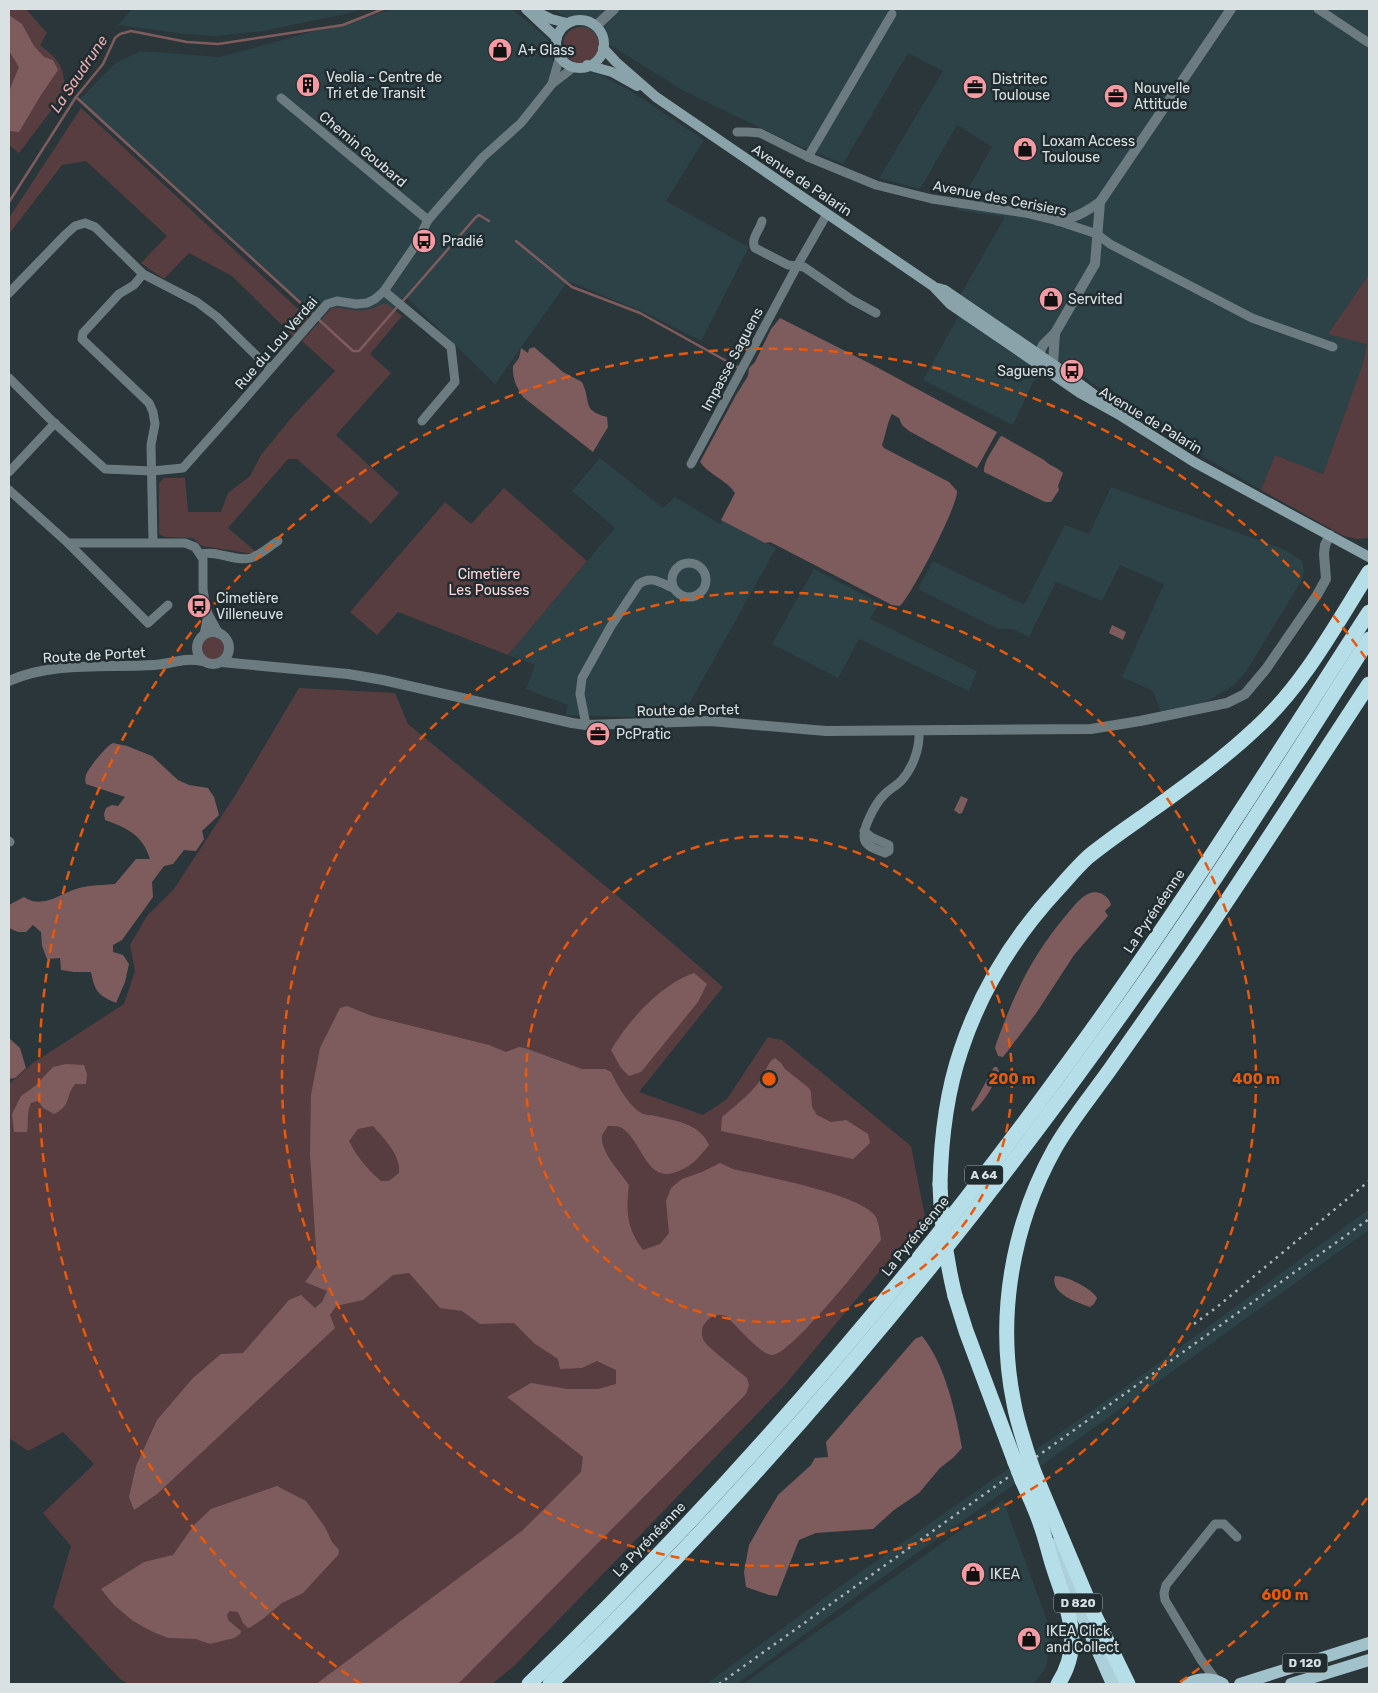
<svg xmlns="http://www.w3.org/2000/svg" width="1378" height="1693" font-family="Rubik,sans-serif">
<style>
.built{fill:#2d4247}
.green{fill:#573d3f}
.water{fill:#7e5c5e;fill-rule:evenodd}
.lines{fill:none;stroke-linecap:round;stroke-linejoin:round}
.stream{stroke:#7e5c5e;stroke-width:2.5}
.minor{stroke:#6b7b80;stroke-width:9}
.tertiary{stroke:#6b7b80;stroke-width:10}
.secondary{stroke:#8aa3aa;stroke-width:10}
.primary{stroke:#a1c2cb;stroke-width:12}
.trunk{stroke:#acd0da;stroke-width:14}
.motorway{stroke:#b6dee9;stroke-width:15}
.rail{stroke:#adb6b8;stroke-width:2.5;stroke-dasharray:2.5 5;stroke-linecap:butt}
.motorway-bridge{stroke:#b6dee9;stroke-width:15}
.ring{fill:none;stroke:#e8590c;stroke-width:2.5;stroke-dasharray:9 6}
.labels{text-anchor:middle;stroke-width:5;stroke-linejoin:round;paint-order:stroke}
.shield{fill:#202c2f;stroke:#a2abad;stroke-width:1}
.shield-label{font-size:12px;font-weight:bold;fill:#d9e1e3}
.poi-label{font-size:14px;fill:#d9e1e3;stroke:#202c2f;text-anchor:start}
.street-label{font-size:14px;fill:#d9e1e3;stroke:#202c2f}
.park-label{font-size:14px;fill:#fdd5d8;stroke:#202c2f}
.water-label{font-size:15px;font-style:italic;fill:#ebacb1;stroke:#202c2f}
.centre{fill:#e8590c;stroke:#202c2f;stroke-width:2.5}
.ring-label{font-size:15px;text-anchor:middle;font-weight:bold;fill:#e8590c;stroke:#202c2f;stroke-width:5;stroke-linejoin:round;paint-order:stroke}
</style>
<rect width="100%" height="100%" fill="#2a3639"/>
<!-- built -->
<g class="built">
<polygon points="132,9 363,9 350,13 263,31 216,36 186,34 118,25"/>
<polygon points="395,9 512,9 548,39 553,62 569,74 595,72 629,90 704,140 666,201 749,247 701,341 646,313 568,281 495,384 406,297 353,353 79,100 116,63 141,51 220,57"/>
<polygon points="553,9 1369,9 1369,274 1328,334 1367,343 1363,363 1323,474 1275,455 1261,490 1189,448 1061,362 1033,382 1013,425 923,380 958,317 961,294 1005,217 956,210 992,147 957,125 920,189 879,178 943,71 908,53 843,164 792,143 682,90"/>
<polygon points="600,458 663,508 675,497 720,524 722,520 776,548 683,715 635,717 566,715 568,705 526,689 535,665 508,655 615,528 572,491"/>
<polygon points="1111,487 1286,550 1302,561 1304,571 1302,580 1246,672 1233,686 1206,702 1161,713 1153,691 1122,677 1164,584 1120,565 1102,601 1056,582 1029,637 1013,629 998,629 918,589 933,561 1024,605 1065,525 1089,534"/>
<polygon points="814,569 879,603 870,619 977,671 969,691 859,639 838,678 772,644"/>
<polygon points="1369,1209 1369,1230 1045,1463 873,1584 737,1684 706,1684 863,1570 1120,1391"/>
<polygon points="1003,1500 1047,1620 1051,1644 1045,1669 1033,1684 743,1684"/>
</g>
<!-- green -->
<g class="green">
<path d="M 9,9 L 26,9 L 47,33 L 40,45 C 61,62 62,64 66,91 L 19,153 L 9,145 Z"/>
<circle cx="581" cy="45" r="18"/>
<polygon points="81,108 310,320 294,337 232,276 189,253 164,279 141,263 167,236 86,161 62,165 9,234 9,218"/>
<polygon points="1369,274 1369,538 1357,539 1344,536 1261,490 1275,455 1323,474 1363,363 1367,344 1328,334"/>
<path d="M 383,304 L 387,304 L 402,316 L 370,354 L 391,373 L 336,435 L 399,493 L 371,524 L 297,459 L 288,459 L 228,528 L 255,551 L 254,554 L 202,546 L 193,538 L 165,537 L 159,534 L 159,483 L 164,478 L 185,478 L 188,512 L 221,512 L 228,493 L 250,476 L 261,455 L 291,418 L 335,371 L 302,341 L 332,308 C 344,306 355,313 366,310 C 372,309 377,306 383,304 Z"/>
<polygon points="504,488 587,561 508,655 398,612 377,635 350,612 445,502 471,524"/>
<circle cx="213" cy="649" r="12"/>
<polygon points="299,688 395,693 408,724 620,898 723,987 639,1092 703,1115 727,1099 768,1037 782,1040 911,1146 925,1217 784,1386 514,1666 492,1684 128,1684 120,1679 53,1607 71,1546 43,1513 94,1464 63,1432 28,1451 9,1438 9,1084 33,1063 124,1004 135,971 130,945 147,916 174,889 236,794"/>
</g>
<!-- water -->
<g class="water">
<polygon points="9,15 22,24 34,46 44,57 53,60 58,70 41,95 19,132 9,131 9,91 19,67 9,51"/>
<path d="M 780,318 L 869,363 L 997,432 L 977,468 L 909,431 L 902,425 L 899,418 L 892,414 C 888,420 885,437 882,445 L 884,448 L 949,482 L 957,491 C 958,506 911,596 900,606 L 892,605 L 776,545 L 770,542 L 765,543 L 721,520 L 735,493 C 727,480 709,475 700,462 L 736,395 L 748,376 L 749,368 L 755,362 L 771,329 Z"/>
<path d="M 534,347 L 563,372 L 582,382 C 592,403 581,410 607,417 L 608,427 L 593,452 L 523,397 C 517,388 512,378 513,366 L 519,358 L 521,348 L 528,353 L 529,349 Z"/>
<path d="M 1002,436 L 1044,460 C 1050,466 1057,467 1063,473 L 1058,486 L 1059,490 L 1051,502 L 1045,502 L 984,472 C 983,461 995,447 1000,437 Z"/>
<polygon points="1112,625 1126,632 1123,640 1109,633"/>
<path d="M 113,743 L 127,746 L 152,756 L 178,780 L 189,785 L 208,788 L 214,797 L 219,815 L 202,831 L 204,839 L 196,851 L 184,850 L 173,864 L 164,866 L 152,882 L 153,897 L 122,940 L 113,945 L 113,952 L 123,955 L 129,964 L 125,982 L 116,1003 C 98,995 95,992 91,972 L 74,972 L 61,970 L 60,958 L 47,959 L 42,946 L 41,932 L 33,925 L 26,932 L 18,932 L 9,928 L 9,905 L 24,897 C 43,910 60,893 79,888 C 90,885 104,885 115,884 L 136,859 L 150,859 C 143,835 127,828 105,820 L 104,814 L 106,808 L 112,805 L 118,806 L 125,797 L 86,784 C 85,780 85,779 86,775 C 87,770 107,745 113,743 Z"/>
<polygon points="961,796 968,799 962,813 959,814 954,810"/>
<path d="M 1095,892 C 1103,893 1109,897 1111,905 L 1105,911 L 1108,916 L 1074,955 L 1037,1012 L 1007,1052 L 1003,1057 L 998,1056 L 995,1048 L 996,1044 C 1015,992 1032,955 1068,913 C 1075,905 1083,893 1095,892 Z"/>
<path d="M 694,973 L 707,984 L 698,1002 L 641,1072 L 629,1076 L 621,1068 L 611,1050 C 628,1021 661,984 694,973 Z"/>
<path d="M 347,1006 L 372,1016 L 489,1045 L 506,1052 L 519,1047 L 525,1048 L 582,1069 L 605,1069 L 611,1072 C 617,1085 635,1118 651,1115 C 674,1121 699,1122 709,1145 C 698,1159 690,1168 673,1173 C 645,1181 641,1137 620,1127 C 616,1126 612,1126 608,1126 C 606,1129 603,1133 602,1136 C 600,1152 621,1173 629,1185 C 626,1211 626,1227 643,1250 L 660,1244 L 669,1233 L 666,1201 L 671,1188 L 682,1179 L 702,1172 L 720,1163 L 733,1169 C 762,1176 862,1194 876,1217 C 879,1224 880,1232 881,1240 C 867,1258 790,1356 772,1355 C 761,1355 736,1325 726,1316 C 717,1314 712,1315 705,1323 C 701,1328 701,1336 704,1341 C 708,1348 739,1371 747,1378 L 749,1385 L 746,1394 L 458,1684 L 316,1684 L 523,1530 L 581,1472 L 583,1457 L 507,1397 L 531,1383 L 567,1389 L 598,1389 L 616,1384 L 616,1370 L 597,1361 L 582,1368 L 560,1369 L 558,1359 L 535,1344 L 514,1323 L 480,1324 L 462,1311 L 440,1308 L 409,1273 L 393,1275 L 363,1300 L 336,1306 L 330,1315 L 335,1328 L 157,1494 L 134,1510 L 129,1497 L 136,1466 L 157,1420 L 193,1378 L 221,1354 L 243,1353 L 289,1300 L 301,1295 L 315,1308 L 322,1302 L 327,1291 L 305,1282 L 317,1265 L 310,1154 L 311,1095 L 320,1048 L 340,1008 ZM 373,1126 C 385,1140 401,1155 399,1173 L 389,1181 L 381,1181 C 367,1169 357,1157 349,1141 L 358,1129 Z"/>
<polygon points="9,1038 20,1048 26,1068 15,1078 9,1079"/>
<path d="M 775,1058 L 781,1063 L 785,1069 L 809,1088 L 811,1092 L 812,1107 L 817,1115 L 831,1122 L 846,1120 L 868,1134 L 870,1143 L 853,1159 L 721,1131 L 722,1117 C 735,1106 756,1090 764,1074 C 767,1068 768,1062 775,1058 Z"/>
<path d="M 66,1064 L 84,1065 L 87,1074 L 86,1084 L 75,1084 C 64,1098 73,1104 54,1114 L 43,1108 L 38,1101 L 31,1103 C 26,1113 29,1121 27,1132 L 14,1132 L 12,1114 L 21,1096 L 35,1086 L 53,1067 Z"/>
<path d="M 994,1067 L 997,1067 L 999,1071 C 994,1085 984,1103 972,1112 L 971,1109 Z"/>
<path d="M 1055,1276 C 1067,1276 1091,1288 1097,1298 L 1094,1304 L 1090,1307 C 1078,1303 1049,1293 1055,1276 Z"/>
<path d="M 922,1336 C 945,1364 956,1413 962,1448 L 954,1457 L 940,1468 L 919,1493 L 894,1510 L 873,1529 L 816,1533 L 799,1540 L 777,1596 L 769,1595 L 746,1587 L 744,1572 L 749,1545 L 762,1522 L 778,1495 L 811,1465 L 815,1458 L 828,1457 L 826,1442 L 915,1339 Z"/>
<polygon points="277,1486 306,1501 325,1527 332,1542 339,1550 338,1555 303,1593 282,1603 264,1618 251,1627 248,1628 243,1623 238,1612 230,1611 227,1615 228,1620 241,1631 240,1634 234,1638 210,1644 196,1639 168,1638 153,1632 133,1621 114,1605 101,1589 144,1562 173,1555 194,1525 211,1509"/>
</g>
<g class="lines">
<!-- stream -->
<g class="stream">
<polyline points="76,97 353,351 359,351 398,306"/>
<polyline points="9,202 76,97 103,64 115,38 120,34 131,31 187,42 218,44 343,25 383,9"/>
<polyline points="516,241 572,287 640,313 739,368"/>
<polyline points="402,302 476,217 479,215 489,221"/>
</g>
<!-- minor -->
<g class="minor">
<polyline points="1318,9 1369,43"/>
<polyline points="552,84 560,56"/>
<polyline points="281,98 428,220"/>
<polyline points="737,132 748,132 760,133 808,157 876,185 932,199 1025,213 1058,221 1097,234 1110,244 1252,318 1333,347"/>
<polyline points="808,157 892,14"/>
<path d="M 762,221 C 760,230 750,239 755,248 L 788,265 L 804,267 L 852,300 L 876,313"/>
<polyline points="143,274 134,285 119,294 83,333 82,339 149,403 153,412 155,424 151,445 153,542"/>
<polyline points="384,291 451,347 455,382 422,421"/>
<polyline points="9,293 65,235 75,226 85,223 95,227 143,274 197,302 217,317 270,369"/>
<polyline points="9,378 50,419 105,469 152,471 183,468 240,404 327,304 337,301 356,304 367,303 375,299 384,291 415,246 428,220 483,157 521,123 552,84 574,67"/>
<polyline points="691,464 797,266 827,214"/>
<polyline points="9,472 55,423"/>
<polyline points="9,490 68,543 185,543 195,547 203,559 203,589 205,603 208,614 219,634"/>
<polyline points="68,543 148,623 168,605"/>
<path d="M 201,554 C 217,550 235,562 251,558 C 260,555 270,546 278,541"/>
<circle cx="689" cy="580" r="17"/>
<polyline points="204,635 208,615"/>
<path d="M 586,725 L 580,694 L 582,678 L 611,626 L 639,584 C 651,575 661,583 673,588"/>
<path d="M 864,831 L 871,837 L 889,845 L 889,851 L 885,853 C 879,850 868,848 865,841 C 860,831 876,803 883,796 C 888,790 896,786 901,781 C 913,768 920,748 919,731"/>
<polyline points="9,841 10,842"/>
<polyline points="1217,1681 1201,1660 1165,1600 1164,1593 1166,1585 1215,1524 1224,1524 1237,1537"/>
</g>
<!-- tertiary -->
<g class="tertiary">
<polyline points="596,26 614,9"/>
<path d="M 1058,221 C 1074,219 1087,211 1100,202"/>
<polyline points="1039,361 1039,354 1043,345 1055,333 1095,264 1100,202 1231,9"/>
<polyline points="1053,364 1055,333"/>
<circle cx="213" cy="648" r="16"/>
<polyline points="221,662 348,674 383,680 572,723 586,725 710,721 826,731 1091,729 1140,721 1227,703 1245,694 1266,669 1317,595 1326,579 1324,554 1325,545 1330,535"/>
<path d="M 9,681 C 55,661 105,668 154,665 C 174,664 181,657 203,661"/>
</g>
<!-- secondary -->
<g class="secondary">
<polyline points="526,9 557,38"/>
<polyline points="531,9 551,19 567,23"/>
<circle cx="580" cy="44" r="24"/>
<polyline points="603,48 616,62 656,97 933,286 950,304 1080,393 1118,414 1194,462 1369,557"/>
<polyline points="587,65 612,72 637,86"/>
<polyline points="938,288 945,290 1053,364 1107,404"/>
</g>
<!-- primary -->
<g class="primary">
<path d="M 1187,1684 C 1199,1678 1212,1678 1223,1684"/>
<polyline points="1240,1684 1369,1643"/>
<polyline points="1291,1684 1369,1660"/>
</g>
<!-- trunk -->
<polyline class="trunk" points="1052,1545 1113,1684"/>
<!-- motorway -->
<g class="motorway">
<path d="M 940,1184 C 941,1141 947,1091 961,1050 C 981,990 1016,934 1059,888 C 1068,878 1078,866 1088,857 C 1105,843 1124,830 1141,818 C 1180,790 1220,762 1255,729 C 1303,686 1335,626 1369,572"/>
<polyline points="955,1296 966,1331 1015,1462"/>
<path d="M 1028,1455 C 1023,1438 1017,1421 1014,1404 C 996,1317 1012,1225 1055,1148 C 1071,1120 1092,1095 1111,1068 C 1137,1031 1163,994 1189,957 C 1251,867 1309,775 1369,684"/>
<polyline points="1034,1472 1093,1612 1128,1684"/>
<path d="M 1022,1480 C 1028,1494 1035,1508 1040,1523 C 1045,1536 1048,1550 1052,1563 C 1065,1606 1086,1641 1058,1684"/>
<path d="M 529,1684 C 727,1494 907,1285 1068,1063 C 1175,917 1271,764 1369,612"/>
<path d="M 550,1684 C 769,1475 964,1238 1138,991 C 1219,876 1294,757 1369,639"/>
</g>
<!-- rail -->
<g class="rail">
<polyline points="1194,1324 1217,1307 1369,1181"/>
<polyline points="719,1684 1369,1219"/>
</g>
<!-- motorway-bridge -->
<g class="motorway-bridge">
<path d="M 940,1184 C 941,1222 946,1259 955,1296"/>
<polyline points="1028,1455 1034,1472"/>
<polyline points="1015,1462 1022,1480"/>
</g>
</g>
<!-- distance rings -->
<g class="ring">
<circle cx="769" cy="1079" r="243"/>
<circle cx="769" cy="1079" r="487"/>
<path d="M1367 1498A730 730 0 0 1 1177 1684M361 1684A730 730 0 1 1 1367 660"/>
</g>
<!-- icons -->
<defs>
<g id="shop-disc" transform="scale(1.25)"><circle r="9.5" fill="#f49aa3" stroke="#202c2f"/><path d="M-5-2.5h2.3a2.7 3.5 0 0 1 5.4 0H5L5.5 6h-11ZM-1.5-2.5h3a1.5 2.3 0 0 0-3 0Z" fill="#111"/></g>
<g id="building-disc" transform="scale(1.25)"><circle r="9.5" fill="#f49aa3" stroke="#202c2f"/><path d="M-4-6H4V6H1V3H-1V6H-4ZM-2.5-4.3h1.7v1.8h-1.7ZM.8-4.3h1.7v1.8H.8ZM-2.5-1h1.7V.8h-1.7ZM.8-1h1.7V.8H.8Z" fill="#111"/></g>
<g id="office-disc" transform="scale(1.25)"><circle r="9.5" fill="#f49aa3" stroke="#202c2f"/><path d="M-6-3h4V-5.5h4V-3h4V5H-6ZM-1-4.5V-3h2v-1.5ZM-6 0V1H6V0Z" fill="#111"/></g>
<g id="bus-disc" transform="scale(1.25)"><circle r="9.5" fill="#f49aa3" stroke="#202c2f"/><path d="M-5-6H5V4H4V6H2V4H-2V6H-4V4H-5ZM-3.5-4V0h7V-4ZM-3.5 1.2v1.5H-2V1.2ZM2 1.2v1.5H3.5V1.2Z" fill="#111"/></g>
</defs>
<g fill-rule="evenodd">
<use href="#shop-disc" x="500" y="50"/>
<use href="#building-disc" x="308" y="85"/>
<use href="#office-disc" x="975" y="87"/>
<use href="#office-disc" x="1116" y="96"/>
<use href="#shop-disc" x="1025" y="149"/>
<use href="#bus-disc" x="424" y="241"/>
<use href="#shop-disc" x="1051" y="299"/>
<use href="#bus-disc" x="1072" y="371"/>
<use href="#bus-disc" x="199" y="606"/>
<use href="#office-disc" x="598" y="734"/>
<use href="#shop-disc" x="973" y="1574"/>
<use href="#shop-disc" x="1029" y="1639"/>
</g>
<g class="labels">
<!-- shield labels -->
<g class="shield">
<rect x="965" y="1165.5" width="38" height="19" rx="4"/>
<rect x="1054" y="1593.5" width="48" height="19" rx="4"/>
<rect x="1282.5" y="1653.5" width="45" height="19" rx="4"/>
</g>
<g class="shield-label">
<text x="984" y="1179">A 64</text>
<text x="1078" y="1607">D 820</text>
<text x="1305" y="1667">D 120</text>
</g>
<!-- poi labels -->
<g class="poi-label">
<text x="518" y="55">A+ Glass</text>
<text x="326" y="82">Veolia - Centre de<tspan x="326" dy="16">Tri et de Transit</tspan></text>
<text x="992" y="84">Distritec<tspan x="992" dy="16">Toulouse</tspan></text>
<text x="1134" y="93">Nouvelle<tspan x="1134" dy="16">Attitude</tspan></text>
<text x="1042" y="146">Loxam Access<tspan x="1042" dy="16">Toulouse</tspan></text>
<text x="442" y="246">Pradié</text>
<text x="1068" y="304">Servited</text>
<text x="1054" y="376" text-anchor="end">Saguens</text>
<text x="216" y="603">Cimetière<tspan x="216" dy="16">Villeneuve</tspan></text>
<text x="616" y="739">PcPratic</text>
<text x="990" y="1579">IKEA</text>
<text x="1046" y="1636">IKEA Click<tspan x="1046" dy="16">and Collect</tspan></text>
</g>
<!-- street labels -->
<g class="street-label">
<text transform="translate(363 149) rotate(40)" y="5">Chemin Goubard</text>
<text transform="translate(802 180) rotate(34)" y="5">Avenue de Palarin</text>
<text transform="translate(1000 198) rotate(11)" y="5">Avenue des Cerisiers</text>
<text transform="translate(276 343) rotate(-49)" y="5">Rue du Lou Verdai</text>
<text transform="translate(732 359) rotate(-62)" y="5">Impasse Saguens</text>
<text transform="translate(1151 420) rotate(31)" y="5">Avenue de Palarin</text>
<text transform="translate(94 655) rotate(-3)" y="5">Route de Portet</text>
<text transform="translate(688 710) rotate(-1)" y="5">Route de Portet</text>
<text transform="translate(1154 911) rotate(-56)" y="5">La Pyrénéenne</text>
<text transform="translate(915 1236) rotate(-51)" y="5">La Pyrénéenne</text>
<text transform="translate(649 1539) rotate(-46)" y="5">La Pyrénéenne</text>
</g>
<!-- park labels -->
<g class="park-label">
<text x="489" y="579">Cimetière<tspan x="489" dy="16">Les Pousses</tspan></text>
</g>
<!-- water labels -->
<g class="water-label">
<text transform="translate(79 74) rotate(-56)" y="5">La Saudrune</text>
</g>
</g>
<circle cx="769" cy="1079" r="8" class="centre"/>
<g class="ring-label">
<text x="1012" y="1084">200 m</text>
<text x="1256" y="1084">400 m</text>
<text x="1285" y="1600">600 m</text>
</g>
<!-- border -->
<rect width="1378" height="1693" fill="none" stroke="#d9e1e3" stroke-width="20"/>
</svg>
